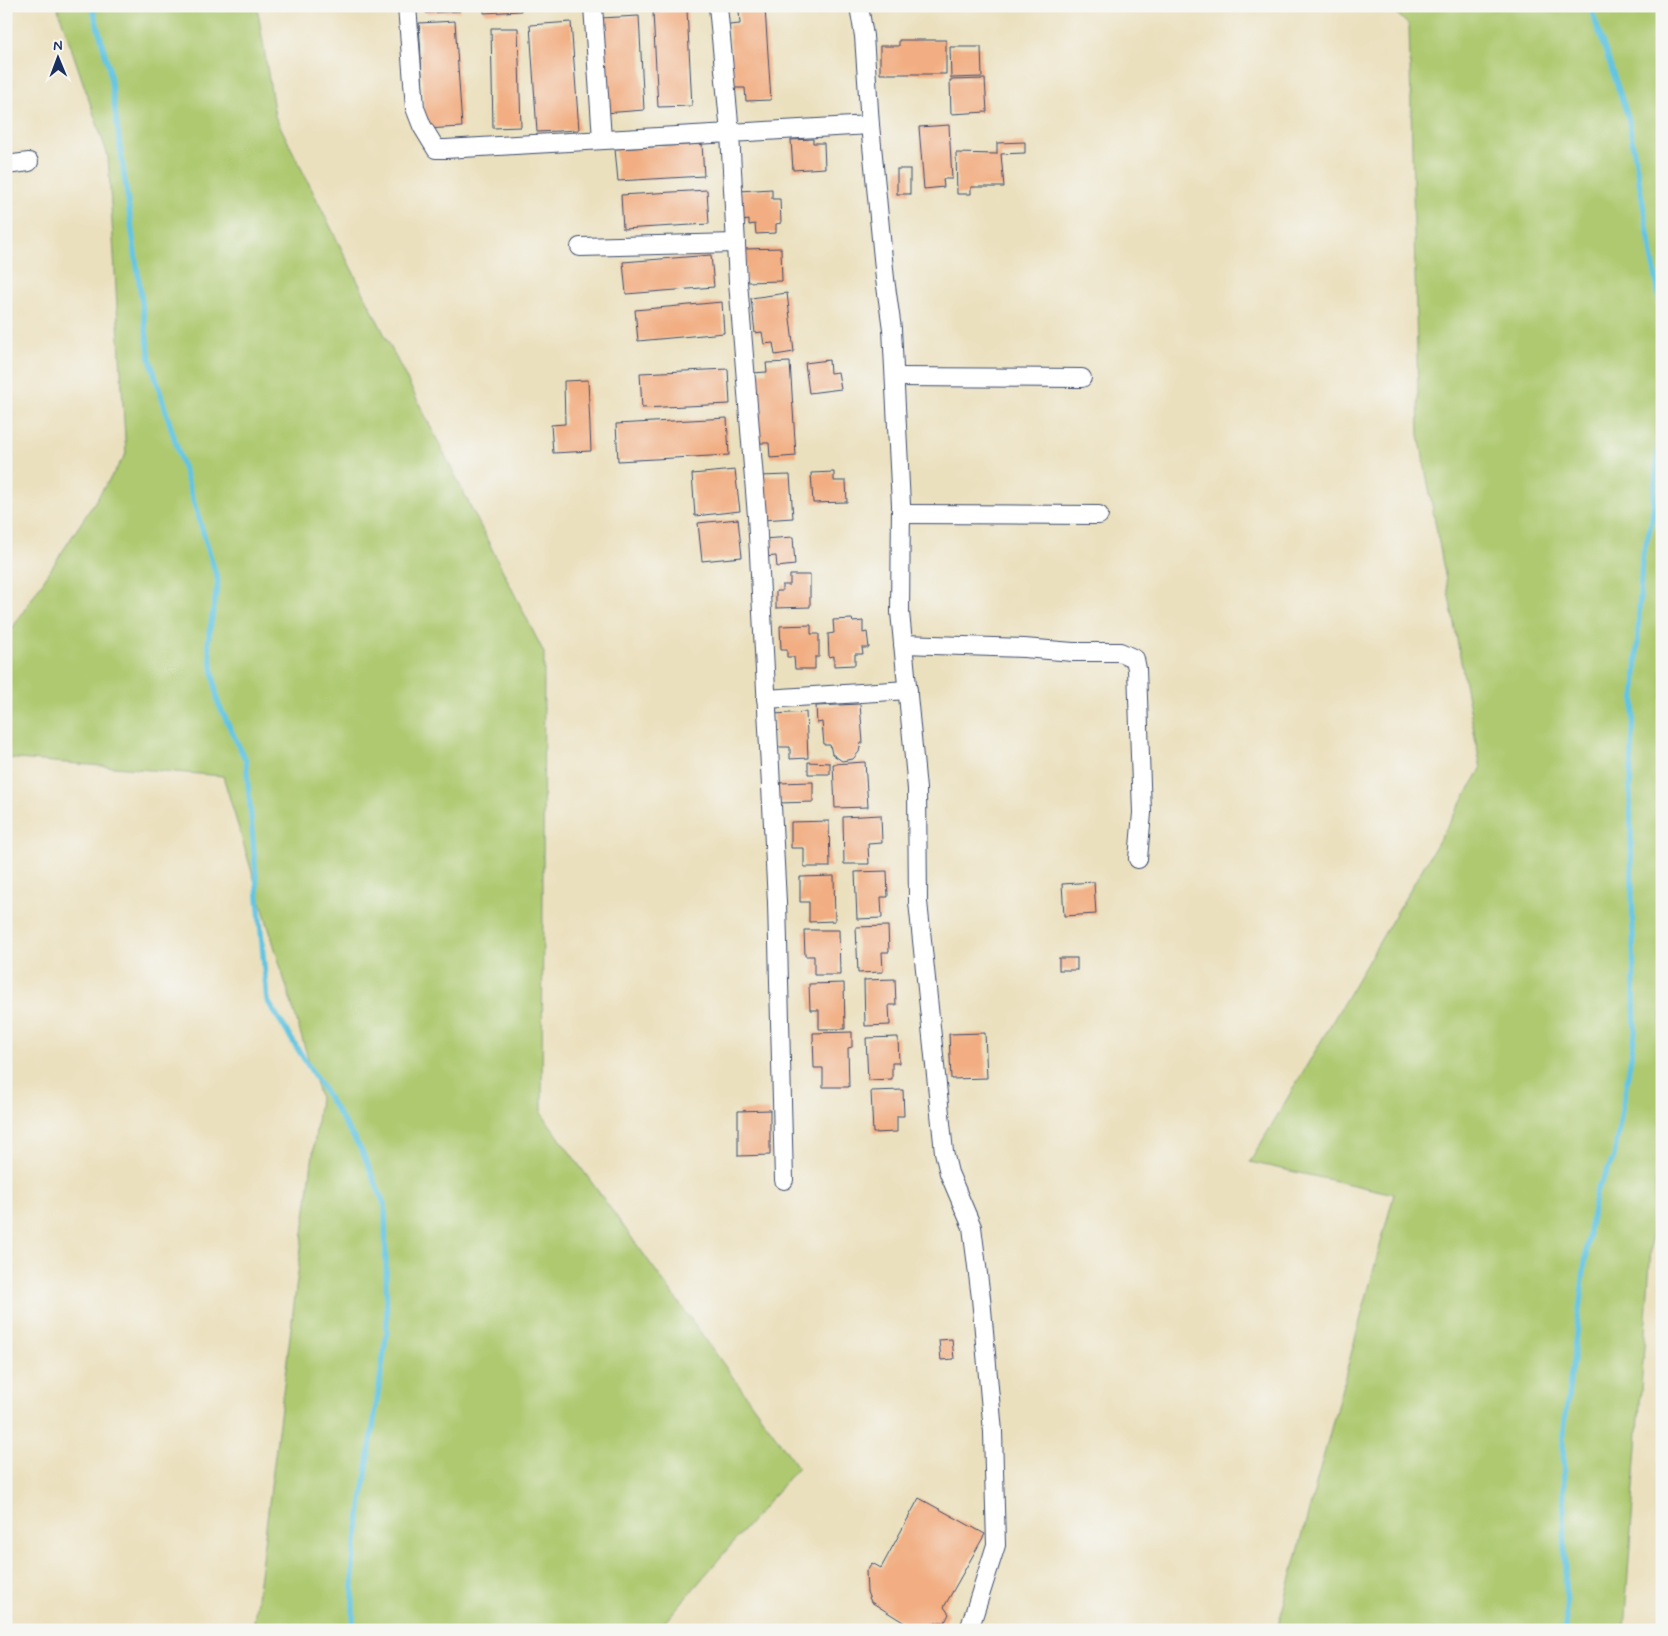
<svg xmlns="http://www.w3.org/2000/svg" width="1668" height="1636" font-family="Mynerve,sans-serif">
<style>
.green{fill:#aec970;stroke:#647c67}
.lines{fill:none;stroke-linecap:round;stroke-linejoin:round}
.stream{stroke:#62c5e1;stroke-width:5.5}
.building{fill:#f2ae82}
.minor-casing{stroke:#3a4a6c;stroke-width:20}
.minor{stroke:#fff;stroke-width:18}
</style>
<rect width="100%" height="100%" fill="#f6f6f2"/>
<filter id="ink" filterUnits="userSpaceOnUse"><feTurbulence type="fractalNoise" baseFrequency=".02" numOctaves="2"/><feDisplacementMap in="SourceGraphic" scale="10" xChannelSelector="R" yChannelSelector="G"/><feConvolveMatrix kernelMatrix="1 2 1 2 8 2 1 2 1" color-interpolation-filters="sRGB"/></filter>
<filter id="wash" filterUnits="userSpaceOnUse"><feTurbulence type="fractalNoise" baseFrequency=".0096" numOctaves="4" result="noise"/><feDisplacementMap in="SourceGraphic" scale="20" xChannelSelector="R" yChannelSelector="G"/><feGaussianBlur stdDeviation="1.12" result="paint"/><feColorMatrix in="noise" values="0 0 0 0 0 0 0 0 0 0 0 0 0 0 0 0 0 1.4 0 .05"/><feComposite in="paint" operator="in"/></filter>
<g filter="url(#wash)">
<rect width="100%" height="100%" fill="#ebe0be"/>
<!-- green -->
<g class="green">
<polygon points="57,6 257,6 275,116 544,653 542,1114 798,1467 658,1630 253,1630 320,1098 223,776 6,758 6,638 126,454 108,156"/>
<polygon points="1388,6 1662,6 1662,1092 1624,1630 1277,1630 1394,1194 1250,1162 1481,769 1419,435 1409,25"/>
</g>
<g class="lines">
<!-- stream -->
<g class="stream">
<polyline points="92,6 109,68 150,359 218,581 208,642 218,703 246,761 267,1000 362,1151 385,1206 387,1332 353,1563 353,1630"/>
<polyline points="1590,6 1628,117 1662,313"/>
<polyline points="1566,1630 1563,1437 1589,1231 1596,1192 1614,1157 1635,1033 1630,788 1642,557 1652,521 1662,403"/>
</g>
</g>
<g id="blocks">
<!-- building -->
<g class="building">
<polygon points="425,6 460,6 460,11 426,13"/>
<polygon points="484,6 520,6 521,11 484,13"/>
<polygon points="765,8 771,100 746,101 745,88 733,88 729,25 740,24 739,10"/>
<polygon points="687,10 692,106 658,107 653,12"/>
<polygon points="639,16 644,110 605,113 600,18"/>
<polygon points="455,21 462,127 425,129 419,23"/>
<polygon points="571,22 579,130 537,132 530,25"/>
<polygon points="491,28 518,28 521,127 493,128"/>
<polygon points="899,40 946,40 946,74 880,74 880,46 899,46"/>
<polygon points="950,47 981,47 982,77 951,78"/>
<polygon points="985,79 987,112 951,114 950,80"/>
<polygon points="949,125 952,179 943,179 944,187 924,189 919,127"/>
<polygon points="813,139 813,143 824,143 825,168 793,170 791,140"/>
<polygon points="1025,142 1025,153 1001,154 1004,187 971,187 971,194 957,194 956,153 997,154 997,143"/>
<polygon points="702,144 704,176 618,181 615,149"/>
<rect x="897" y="169" width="13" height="25"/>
<polygon points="772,189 772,199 780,199 781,223 776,224 776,233 756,234 755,224 749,225 749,220 741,221 739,191"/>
<polygon points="707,190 709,224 623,229 621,195"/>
<polygon points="781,248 782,281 746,282 745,249"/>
<polygon points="711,255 714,287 626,294 623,262"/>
<polygon points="787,293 794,352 775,355 773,343 764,344 762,332 755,333 751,298"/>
<polygon points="722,302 724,333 638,341 635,310"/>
<polygon points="829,360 830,373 838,372 841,389 809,393 805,363"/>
<polygon points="790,362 796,456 770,458 769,443 756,443 752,373 767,372 766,363"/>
<polygon points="728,369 730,404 642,408 640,373"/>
<polygon points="588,380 591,451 553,453 551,425 565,424 564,381"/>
<polygon points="727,418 729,455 618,461 616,424"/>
<polygon points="735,470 740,511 695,516 692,474"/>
<polygon points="834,472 834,481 846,481 847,502 813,503 811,473"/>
<polygon points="790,475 793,518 762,520 759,476"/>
<polygon points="738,519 742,557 702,561 698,523"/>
<polygon points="793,537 795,565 777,567 776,556 763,557 762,539"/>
<polygon points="790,575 810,575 810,607 776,608 776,591 782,591 782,585 790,585"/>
<polygon points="852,619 853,622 863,621 863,633 867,632 869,648 862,648 863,654 855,654 855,665 834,666 834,656 829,657 828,634 834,633 833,620"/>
<polygon points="811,625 811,634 819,634 819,657 815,657 815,669 795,669 794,657 787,657 787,650 781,650 780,626"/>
<polygon points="860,704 863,743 861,743 859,752 853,759 842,761 832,754 830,745 824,745 822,722 817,723 816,706"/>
<polygon points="806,712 808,758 790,759 790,747 776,747 774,714"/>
<polygon points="808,762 830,763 830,774 808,774"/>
<polygon points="865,762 868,807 835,808 833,764"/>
<polygon points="813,782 813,802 778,803 778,783"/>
<polygon points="881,815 882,843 868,844 869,864 844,864 843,817"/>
<polygon points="829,821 830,867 804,867 804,848 791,848 791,822"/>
<polygon points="887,871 888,897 881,897 882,918 857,919 855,872"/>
<polygon points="834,876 835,921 809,922 809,902 800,902 800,877"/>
<polygon points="1094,882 1096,914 1064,916 1062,884"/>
<polygon points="888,926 889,952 882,952 883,972 858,973 856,927"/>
<polygon points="804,930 839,930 840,975 814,975 814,956 805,956"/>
<rect x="1059" y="958" width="18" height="12"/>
<polygon points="895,979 896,1005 889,1005 890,1025 865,1026 864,980"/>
<polygon points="844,983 845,1029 819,1029 819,1010 810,1010 809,984"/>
<polygon points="852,1032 852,1047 848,1048 849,1087 823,1087 823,1068 814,1068 813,1033"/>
<polygon points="985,1033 987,1078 951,1079 949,1034"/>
<polygon points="898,1037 899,1063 892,1063 892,1079 868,1080 866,1038"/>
<polygon points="903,1090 904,1116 897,1116 897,1132 873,1133 871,1091"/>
<polygon points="770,1110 770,1155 738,1156 738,1111"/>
<polygon points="952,1339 954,1359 941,1360 939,1340"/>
<polygon points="919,1498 985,1534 944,1607 949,1614 945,1622 939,1622 916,1630 871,1602 867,1592 866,1571 872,1563 881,1568"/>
</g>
</g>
</g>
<g filter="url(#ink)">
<use href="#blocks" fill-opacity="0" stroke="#3a4a6c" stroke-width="1"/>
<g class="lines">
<!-- minor casing -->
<g class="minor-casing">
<g id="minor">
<polyline points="407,6 415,108 422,126 436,149 445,149 730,133 718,6"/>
<polyline points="593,6 602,139"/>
<polyline points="870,125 885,279 892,329 901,505 900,612 917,789 918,902 944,1152 949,1173 972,1227 981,1298 993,1432 996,1545 969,1630"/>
<polyline points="6,165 29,162"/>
<polyline points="580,247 736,243"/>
<polyline points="895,377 1082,378"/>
<polyline points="901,514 1099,515"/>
<polyline points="903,644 1024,648 1073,652 1120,652 1135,659 1137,669 1142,813 1138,859"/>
<polyline points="766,699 908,690"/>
<polyline points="784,1180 777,902 757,516 738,282 730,133 870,125 864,36 859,6"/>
</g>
</g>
<!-- minor -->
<use href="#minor" class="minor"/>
</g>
</g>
<!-- margin -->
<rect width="1668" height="1636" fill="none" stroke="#f6f6f2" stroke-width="25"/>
<!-- north arrow -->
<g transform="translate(58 58) rotate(359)" stroke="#f6f6f2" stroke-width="4" paint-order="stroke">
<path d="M0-4L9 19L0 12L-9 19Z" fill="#1b2f5e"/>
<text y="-8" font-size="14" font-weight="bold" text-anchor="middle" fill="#1b2f5e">N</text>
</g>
</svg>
